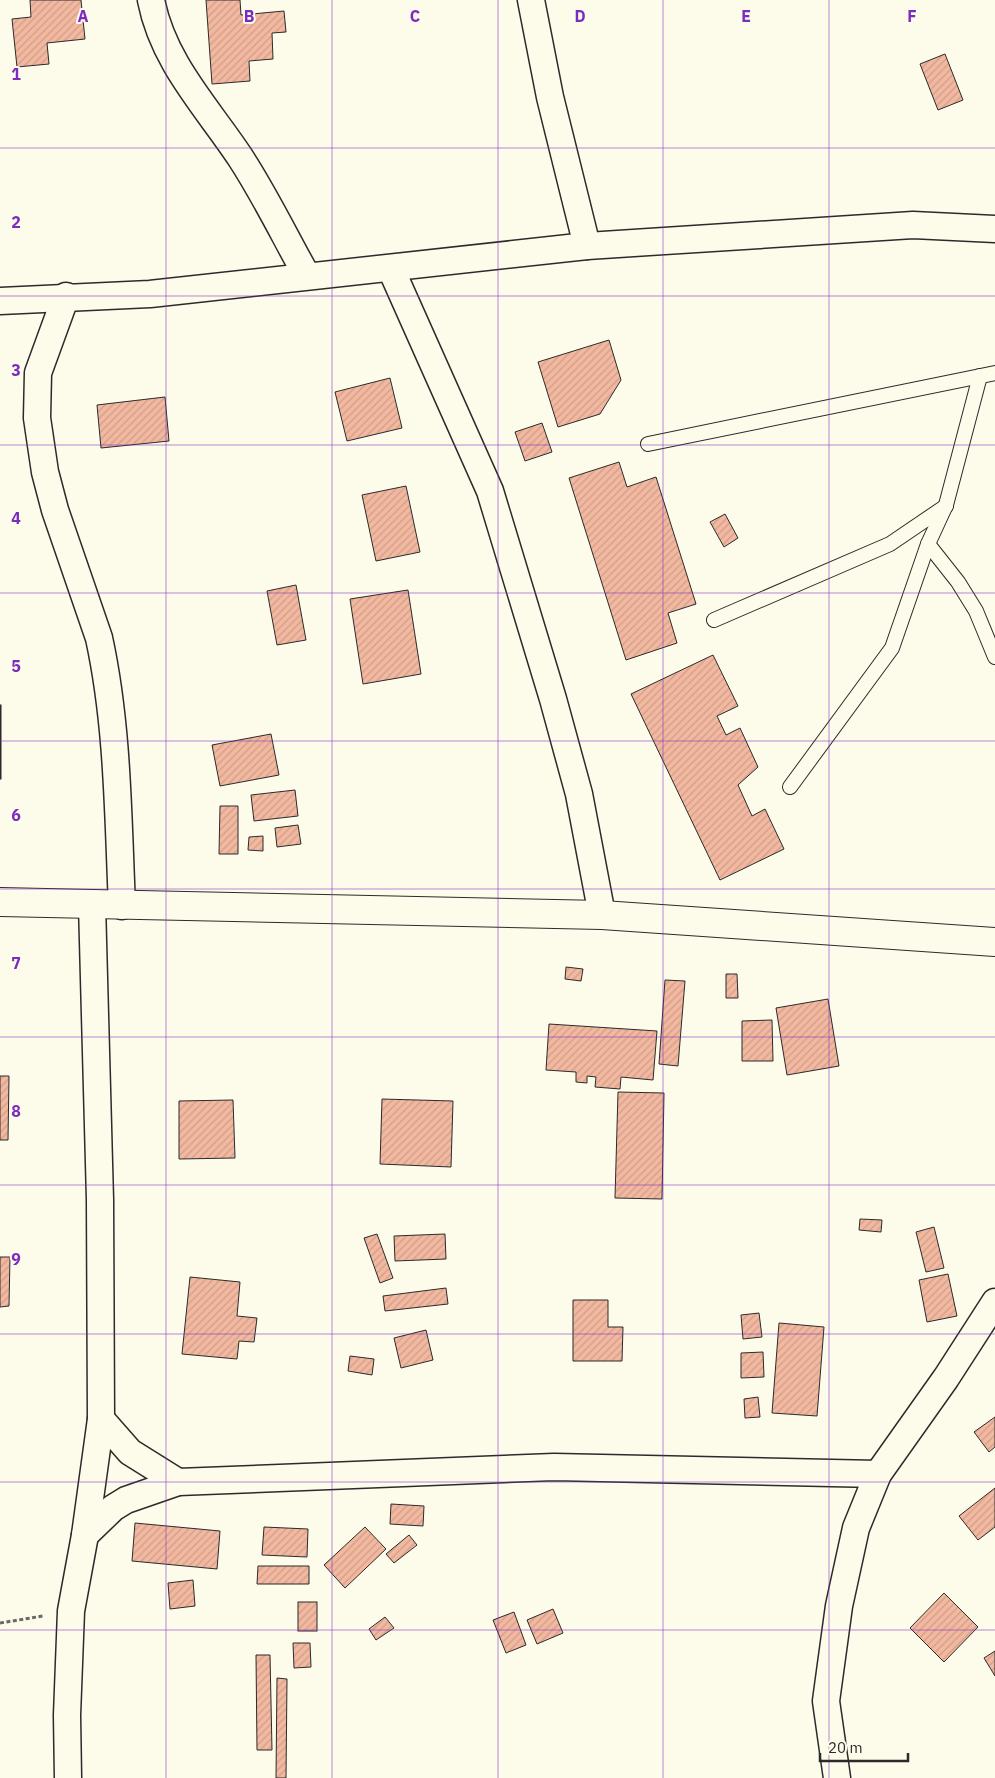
<svg xmlns="http://www.w3.org/2000/svg" width="995" height="1778" font-family="'IBM Plex Sans',sans-serif">
<style>
.building{fill:url(#building-hatch);stroke:#2b2b2b}
.lines{fill:none;stroke-linecap:round;stroke-linejoin:round}
.lane-casing{stroke:#2b2b2b;stroke-width:16}
.street-casing{stroke:#2b2b2b;stroke-width:29}
.secondary-casing{stroke:#2b2b2b;stroke-width:30}
.path{stroke:#6a6964;stroke-width:3;stroke-dasharray:4 2.5;stroke-linecap:butt}
.lane{stroke:#fdfbea;stroke-width:14}
.street{stroke:#fdfbea;stroke-width:26}
.secondary{stroke:#fdfbea;stroke-width:28}
.grid{fill:none;stroke:#7b2cbf;stroke-width:1;stroke-opacity:0.55}
.grid-label{font-size:16px;text-anchor:middle;font-weight:bold;fill:#7b2cbf;stroke:#fdfbea;stroke-width:4;stroke-linejoin:round;paint-order:stroke}
</style>
<defs>
<pattern id="building-hatch" width="6" height="6" patternUnits="userSpaceOnUse" patternTransform="scale(1.25)"><rect width="6" height="6" fill="#f2b8a0"/><path d="M-1 1l2-2M0 6l6-6M5 7l2-2" fill="none" stroke="#d09e8a"/></pattern>
</defs>
<rect width="100%" height="100%" fill="#fdfbea"/>
<!-- building -->
<g class="building">
<polygon points="30,0 81,0 85,39 47,43 49,64 17,67 12,19 31,17"/>
<polygon points="206,0 240,0 241,15 284,11 286,32 272,33 273,59 249,61 250,81 212,84"/>
<polygon points="945,54 963,100 938,110 920,64"/>
<polygon points="609,340 621,380 600,414 558,427 538,362"/>
<polygon points="390,378 402,428 347,441 335,392"/>
<polygon points="165,397 169,441 101,448 97,405"/>
<polygon points="542,423 552,452 525,461 515,432"/>
<polygon points="619,462 627,487 656,477 696,604 668,613 677,643 626,660 569,478"/>
<polygon points="406,486 420,552 376,561 362,495"/>
<polygon points="725,514 738,538 724,547 710,522"/>
<polygon points="296,585 306,640 277,645 267,591"/>
<polygon points="408,590 421,674 363,684 350,599"/>
<polygon points="713,655 738,706 717,716 726,735 740,728 758,767 738,785 752,816 765,809 784,849 720,880 631,694"/>
<rect x="0" y="705" width="1" height="74"/>
<polygon points="271,734 279,775 220,786 212,745"/>
<polygon points="295,790 298,816 254,821 251,795"/>
<polygon points="220,806 238,806 238,854 219,854"/>
<polygon points="298,825 301,844 277,847 275,828"/>
<polygon points="263,836 263,851 248,850 249,837"/>
<polygon points="566,967 583,969 581,981 565,979"/>
<polygon points="726,974 737,974 738,998 726,998"/>
<polygon points="665,980 685,981 678,1066 659,1064"/>
<polygon points="828,999 839,1066 787,1075 776,1008"/>
<polygon points="772,1020 773,1061 742,1061 742,1021"/>
<polygon points="549,1024 657,1031 653,1080 621,1077 620,1089 595,1087 596,1077 587,1076 587,1083 576,1082 576,1072 546,1070"/>
<polygon points="0,1076 9,1076 8,1140 0,1140"/>
<polygon points="618,1092 664,1093 662,1199 615,1198"/>
<polygon points="382,1099 453,1101 451,1167 380,1164"/>
<polygon points="233,1100 235,1158 179,1159 179,1101"/>
<polygon points="860,1219 882,1220 881,1232 859,1230"/>
<polygon points="934,1227 944,1268 926,1272 916,1232"/>
<polygon points="377,1234 393,1278 380,1283 364,1238"/>
<polygon points="445,1234 446,1259 395,1261 394,1236"/>
<polygon points="0,1257 10,1257 9,1306 0,1307"/>
<polygon points="948,1274 957,1316 927,1322 919,1280"/>
<polygon points="190,1277 240,1282 237,1316 257,1318 254,1342 239,1341 237,1359 182,1354"/>
<polygon points="446,1288 448,1304 385,1311 383,1296"/>
<polygon points="573,1300 608,1300 608,1327 623,1327 622,1361 573,1361"/>
<polygon points="759,1313 762,1337 743,1339 741,1315"/>
<polygon points="779,1323 824,1327 817,1416 772,1413"/>
<polygon points="426,1330 433,1360 401,1368 394,1338"/>
<polygon points="763,1352 764,1377 741,1378 741,1353"/>
<polygon points="350,1356 374,1359 372,1375 348,1371"/>
<polygon points="758,1397 760,1417 745,1418 744,1399"/>
<polygon points="995,1417 995,1447 989,1452 974,1432"/>
<polygon points="995,1488 995,1527 978,1540 959,1516"/>
<polygon points="391,1504 424,1506 423,1526 390,1524"/>
<polygon points="135,1523 220,1531 217,1569 132,1561"/>
<polygon points="264,1527 308,1529 307,1557 262,1555"/>
<polygon points="365,1527 386,1549 345,1588 324,1565"/>
<polygon points="409,1535 417,1545 394,1563 386,1554"/>
<polygon points="258,1566 309,1566 309,1584 257,1584"/>
<polygon points="193,1580 195,1606 170,1609 168,1583"/>
<polygon points="944,1593 978,1627 944,1662 910,1628"/>
<rect x="298" y="1602" width="19" height="29"/>
<polygon points="553,1609 563,1633 537,1644 527,1620"/>
<polygon points="514,1612 526,1645 506,1653 493,1620"/>
<polygon points="385,1617 394,1628 376,1640 369,1629"/>
<polygon points="293,1643 310,1643 311,1667 294,1668"/>
<polygon points="995,1651 995,1676 984,1658"/>
<polygon points="256,1655 270,1655 272,1750 257,1750"/>
<polygon points="277,1678 287,1679 286,1778 276,1778"/>
</g>
<g class="lines">
<!-- lane casing -->
<g class="lane-casing">
<g id="lane">
<polyline points="648,444 995,373"/>
<polyline points="928,544 958,582 976,611 995,657"/>
<polyline points="714,620 890,544 946,506"/>
<polyline points="790,787 892,648 928,544 946,505 980,376"/>
</g>
</g>
<!-- street casing -->
<g class="street-casing">
<g id="street">
<path d="M 151,0 C 163,62 206,106 240,157 C 265,195 285,237 307,276"/>
<polyline points="531,0 550,97 587,246"/>
<polyline points="391,269 490,491 553,699 579,794 602,915"/>
<path d="M 66,296 L 38,373 L 37,418 L 45,472 L 55,510 L 99,638 C 118,725 118,816 122,906"/>
<polyline points="0,301 150,294 587,246 913,225 995,229"/>
<polyline points="101,1419 130,1452 178,1482"/>
<polyline points="85,1535 113,1508 126,1500 178,1482 554,1467 878,1474"/>
<polyline points="68,1778 67,1715 71,1611 85,1535 101,1419 100,1200 92,904"/>
<polyline points="837,1778 826,1701 839,1606 856,1528 878,1474 946,1378 995,1302"/>
</g>
</g>
<!-- secondary casing -->
<g class="secondary-casing">
<polyline id="secondary" points="0,902 602,915 995,942"/>
</g>
<!-- path -->
<polyline class="path" points="0,1623 43,1616"/>
<!-- lane -->
<use href="#lane" class="lane"/>
<!-- street -->
<use href="#street" class="street"/>
<!-- secondary -->
<use href="#secondary" class="secondary"/>
</g>
<!-- grid -->
<path class="grid" d="M 166,0 L 166,1778M 332,0 L 332,1778M 498,0 L 498,1778M 663,0 L 663,1778M 829,0 L 829,1778M 0,148 L 995,148M 0,296 L 995,296M 0,445 L 995,445M 0,593 L 995,593M 0,741 L 995,741M 0,889 L 995,889M 0,1037 L 995,1037M 0,1185 L 995,1185M 0,1334 L 995,1334M 0,1482 L 995,1482M 0,1630 L 995,1630"/>
<g class="grid-label">
<text x="83" y="22">A</text>
<text x="249" y="22">B</text>
<text x="415" y="22">C</text>
<text x="580" y="22">D</text>
<text x="746" y="22">E</text>
<text x="912" y="22">F</text>
<text x="16" y="80">1</text>
<text x="16" y="228">2</text>
<text x="16" y="376">3</text>
<text x="16" y="524">4</text>
<text x="16" y="672">5</text>
<text x="16" y="821">6</text>
<text x="16" y="969">7</text>
<text x="16" y="1117">8</text>
<text x="16" y="1265">9</text>
</g>
<!-- scale -->
<path d="M820 1753v8h88v-8" fill="none" stroke="#2b2b2b" stroke-width="2.5"/>
<text x="828" y="1753" font-size="15" fill="#2b2b2b" stroke="#fdfbea" stroke-width="4" paint-order="stroke">20 m</text>
</svg>
